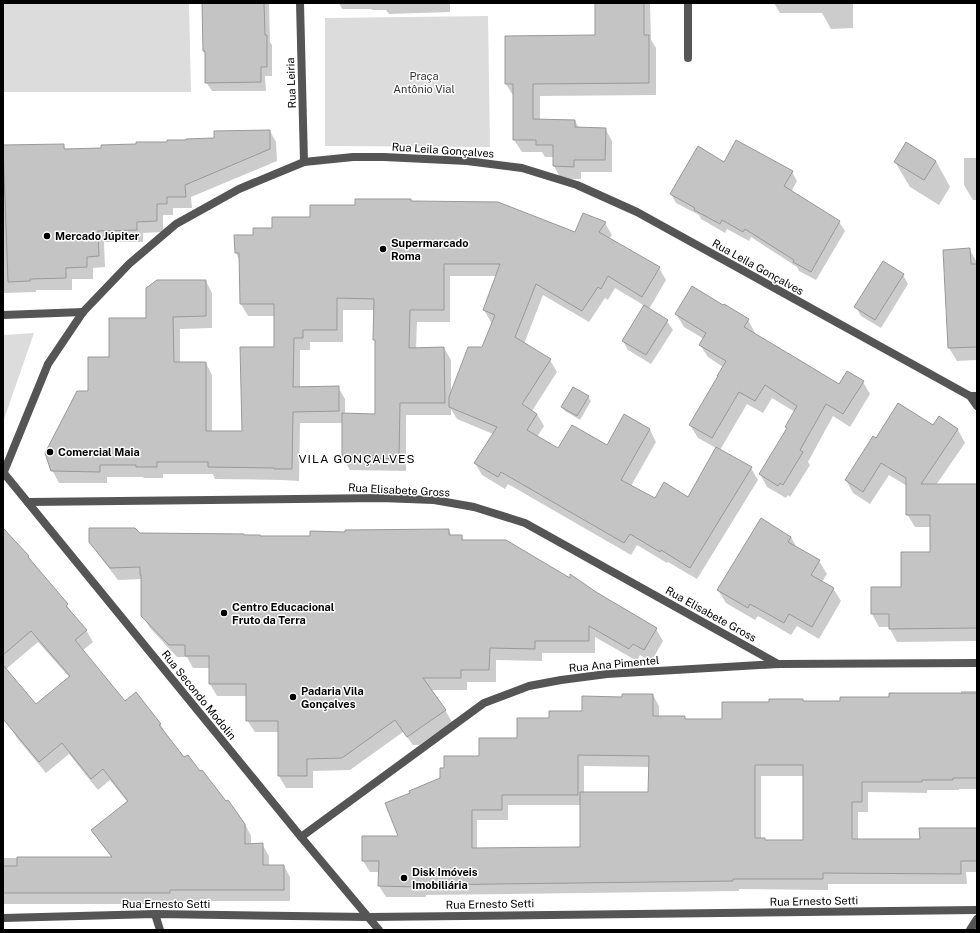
<svg xmlns="http://www.w3.org/2000/svg" width="980" height="933" font-family="'Public Sans',sans-serif">
<style>
.green{fill:#dcdcdc}
.shadow{fill:#0003;fill-rule:evenodd}
.building{fill:#c4c4c4;stroke:#999;fill-rule:evenodd}
.lines{fill:none;stroke-linecap:round;stroke-linejoin:round}
.minor{stroke:#555;stroke-width:8}
.poi-dot{fill:#000;stroke:#fff;stroke-width:1.5}
.labels{text-anchor:middle;stroke-width:3;stroke-linejoin:round;paint-order:stroke}
.park-label{font-size:11px;fill:#333;stroke:#fff}
.street-label{font-size:11px;fill:#000;stroke:#fff}
.poi-label{font-size:11px;font-weight:bold;fill:#000;stroke:#fff;text-anchor:start}
.neighbourhood-label{font-size:12px;letter-spacing:1px;fill:#000;stroke:#fff}
</style>
<rect width="100%" height="100%" fill="#fff"/>
<!-- green -->
<g class="green">
<polygon points="3,3 189,3 191,92 3,92"/>
<polygon points="488,16 490,147 325,146 325,18"/>
<polygon points="34,333 3,422 3,335"/>
</g>
<!-- shadow -->
<g class="shadow">
<polygon points="202,3 269,3 270,42 272,45 272,76 265,76 266,91 212,91 206,82 206,56 203,50"/>
<polygon points="339,3 450,3 450,12 389,14 386,10 372,10 371,9 342,9"/>
<polygon points="596,3 650,3 651,40 656,48 656,95 540,96 540,120 575,121 579,128 605,128 612,141 612,172 581,172 581,179 561,179 554,166 554,157 545,157 542,152 522,152 514,140 514,97 506,84 506,37 596,36"/>
<polygon points="774,3 853,3 853,28 831,29 822,13 780,13"/>
<polygon points="270,131 276,142 277,161 191,197 192,208 173,208 173,215 163,215 163,232 143,233 143,242 104,242 105,267 93,268 93,279 72,279 72,290 36,290 36,292 3,293 3,146 63,145 66,150 102,149 215,139"/>
<polygon points="964,158 977,158 977,200 973,200 964,185"/>
<polygon points="936,161 950,187 939,205 910,187 895,162"/>
<polygon points="724,163 792,172 797,181 791,192 839,222 845,231 816,280 799,271 797,267 751,237 749,241 727,229 725,233 701,219 699,215 676,203 671,194"/>
<path d="M 411,202 L 576,233 L 605,223 L 612,235 L 609,239 L 659,268 L 666,280 L 649,309 L 667,321 L 673,330 L 651,364 L 628,350 L 623,341 L 645,306 L 615,288 L 608,300 L 605,298 L 589,322 L 543,295 L 524,344 L 550,360 L 557,372 L 532,411 L 537,414 L 544,426 L 537,437 L 559,449 L 607,446 L 625,416 L 650,430 L 656,442 L 631,486 L 655,500 L 689,498 L 716,448 L 698,438 L 690,425 L 718,377 L 718,376 L 723,367 L 708,357 L 700,345 L 704,339 L 684,327 L 676,314 L 748,320 L 755,333 L 754,334 L 839,385 L 863,382 L 870,394 L 850,427 L 833,416 L 808,462 L 810,465 L 790,497 L 788,495 L 786,498 L 767,487 L 760,474 L 787,429 L 786,427 L 795,412 L 772,398 L 763,413 L 747,404 L 720,450 L 751,468 L 758,480 L 697,579 L 668,562 L 667,563 L 637,545 L 631,555 L 508,484 L 505,489 L 482,475 L 475,463 L 493,434 L 457,419 L 451,409 L 451,415 L 406,415 L 406,471 L 350,470 L 343,458 L 343,423 L 300,423 L 299,481 L 282,480 L 281,480 L 215,479 L 213,474 L 163,474 L 163,478 L 144,478 L 143,477 L 107,477 L 107,483 L 59,483 L 52,470 L 89,392 L 110,358 L 147,319 L 206,281 L 212,293 L 212,328 L 180,329 L 180,363 L 206,363 L 212,375 L 212,432 L 243,432 L 275,348 L 275,316 L 248,316 L 241,304 L 240,261 L 236,253 L 254,236 L 273,229 L 356,206 ZM 450,276 L 497,276 L 484,310 L 491,322 L 493,323 L 483,348 L 451,394 L 451,360 L 444,348 L 416,349 L 417,322 L 450,322 ZM 343,310 L 375,310 L 374,340 L 376,344 L 376,415 L 345,414 L 345,399 L 338,387 L 300,388 L 300,350 L 310,350 L 310,342 L 343,342 Z"/>
<polygon points="969,249 977,262 977,360 957,361 949,348"/>
<polygon points="903,275 908,284 881,328 861,316 856,307"/>
<polygon points="588,397 591,401 580,420 565,411 562,407"/>
<polygon points="939,417 958,430 965,443 936,485 977,485 977,641 897,642 890,629 890,627 879,627 872,614 902,588 931,553 931,527 915,527 907,514 907,486 889,475 870,504 853,493 846,480 876,440 933,427"/>
<polygon points="449,530 452,536 461,536 464,541 596,593 656,629 663,641 651,662 640,655 637,661 595,637 595,653 542,653 542,661 496,660 496,682 467,682 467,690 431,690 445,710 452,722 419,745 413,745 403,732 350,770 313,771 313,788 286,788 279,776 279,732 255,732 247,720 247,696 217,696 210,684 210,668 193,668 187,657 177,657 150,628 142,615 142,579 118,580 98,554 90,541 140,534 244,536 260,537 311,537 346,533"/>
<path d="M 3,532 L 28,556 L 32,564 L 67,605 L 74,617 L 86,630 L 93,642 L 82,651 L 125,702 L 160,724 L 167,735 L 184,759 L 200,772 L 245,824 L 251,836 L 251,845 L 262,844 L 269,856 L 269,866 L 284,866 L 290,877 L 290,901 L 176,901 L 176,904 L 3,904 L 3,858 L 112,858 L 99,841 L 92,830 L 128,803 L 110,780 L 98,790 L 69,754 L 46,773 L 17,738 L 10,727 L 3,706 ZM 38,642 L 70,678 L 36,706 L 5,670 Z"/>
<polygon points="791,537 797,548 819,561 827,574 822,582 833,588 841,601 819,639 797,626 791,635 758,616 755,620 726,603 718,590"/>
<path d="M 961,691 L 977,691 L 977,789 L 959,789 L 959,790 L 927,790 L 927,793 L 868,792 L 868,812 L 858,812 L 858,840 L 921,840 L 977,829 L 977,872 L 966,872 L 967,884 L 828,884 L 828,890 L 739,889 L 739,891 L 426,895 L 426,897 L 386,897 L 379,886 L 380,872 L 370,872 L 363,861 L 400,837 L 411,794 L 441,779 L 445,769 L 480,757 L 518,739 L 550,719 L 583,712 L 623,698 L 653,695 L 659,706 L 659,717 L 684,717 L 686,720 L 723,720 L 803,702 L 841,702 L 961,694 ZM 584,766 L 649,767 L 649,793 L 584,793 ZM 761,776 L 804,776 L 804,841 L 765,841 L 761,839 ZM 508,805 L 581,805 L 581,848 L 477,849 L 477,820 L 508,820 Z"/>
</g>
<!-- building -->
<g class="building">
<polygon points="202,3 264,3 265,35 267,35 267,67 261,67 261,82 205,83 205,51 203,51"/>
<polygon points="595,3 644,3 644,35 649,35 649,83 533,84 533,119 575,120 575,127 606,128 605,160 574,160 574,167 553,166 553,145 536,145 536,140 513,140 513,84 505,84 505,36 595,35"/>
<polygon points="270,130 270,149 185,185 186,197 167,197 167,204 157,204 157,221 137,222 137,230 98,231 99,256 87,257 87,267 66,268 66,278 30,279 30,281 8,282 3,145 64,144 64,149 101,148 101,145 136,144 136,142 167,142 167,140 186,140 186,139 214,138 214,131"/>
<polygon points="736,140 793,171 784,186 840,221 811,272 793,262 794,260 745,229 743,232 722,220 720,224 694,210 695,208 670,194 698,146 724,162"/>
<polygon points="906,142 936,161 924,180 894,162"/>
<polygon points="355,199 411,199 411,201 498,202 575,232 583,213 606,222 599,232 660,267 642,297 608,276 601,289 598,287 582,311 536,284 515,337 551,359 522,404 537,414 527,430 558,448 572,425 607,445 624,414 650,429 621,480 655,498 664,482 688,497 716,447 752,467 690,568 661,550 660,552 630,534 624,543 501,472 498,477 474,463 497,427 449,407 449,397 468,347 482,347 495,315 483,310 500,264 444,264 444,310 410,310 409,348 444,347 445,403 400,403 399,459 342,458 342,413 375,414 375,340 373,340 374,299 337,298 337,330 303,330 303,338 294,338 293,387 339,386 339,411 293,412 292,469 274,469 274,468 208,467 208,462 157,462 157,467 136,467 136,465 100,465 100,472 51,471 45,453 77,391 88,391 88,357 109,357 109,318 146,318 146,288 157,280 206,280 206,316 173,317 174,362 206,362 206,431 242,431 240,347 274,347 274,304 240,304 239,253 235,253 234,235 253,235 253,228 272,228 272,217 310,217 310,205 355,205"/>
<polygon points="970,248 971,264 977,264 977,347 948,348 943,250"/>
<polygon points="883,261 904,274 875,320 854,307"/>
<polygon points="692,286 723,305 724,304 749,319 744,327 796,358 839,384 847,371 864,381 843,414 826,404 800,450 803,452 783,485 780,483 778,486 759,474 787,428 785,427 797,406 765,385 755,401 739,392 712,438 689,425 718,376 717,376 726,361 699,345 706,333 675,314"/>
<polygon points="644,305 668,320 646,355 622,341"/>
<polygon points="573,387 589,396 577,416 561,407"/>
<polygon points="898,403 933,425 939,416 958,429 921,484 977,484 977,628 889,629 889,614 871,614 871,587 901,587 901,552 930,552 930,515 906,515 906,478 881,463 863,492 845,480 873,436 876,438"/>
<polygon points="761,518 791,537 788,542 820,560 811,575 834,588 812,627 789,614 784,623 750,604 748,608 717,590"/>
<polygon points="3,528 29,556 28,557 68,604 66,606 87,630 75,640 125,701 136,692 161,724 159,725 184,757 188,755 200,771 202,770 226,801 228,800 245,824 245,844 263,843 263,865 284,865 284,890 170,890 170,893 3,893 3,866 17,866 17,857 112,857 91,830 128,801 103,769 91,779 62,743 39,762 3,719 3,665 36,704 70,676 31,631 3,655"/>
<polygon points="89,528 135,528 140,533 244,534 244,535 260,535 260,536 310,536 310,531 345,532 345,530 449,529 449,535 462,535 462,540 506,540 570,578 570,574 596,592 657,628 644,650 633,644 629,649 589,626 589,641 535,641 535,649 490,648 489,670 461,670 461,678 423,678 446,710 407,737 395,720 342,758 307,759 307,776 278,776 278,721 246,721 246,684 209,684 209,656 185,656 185,645 169,645 141,616 141,575 140,575 140,567 110,568 89,542"/>
<path d="M 889,693 L 977,693 L 977,778 L 953,778 L 953,780 L 922,780 L 922,782 L 862,782 L 862,802 L 852,802 L 852,839 L 920,839 L 919,828 L 977,828 L 977,861 L 961,861 L 961,874 L 823,873 L 823,879 L 733,879 L 733,881 L 420,885 L 420,887 L 378,886 L 379,861 L 362,861 L 362,836 L 398,836 L 385,803 L 410,793 L 409,791 L 440,778 L 440,768 L 444,768 L 444,756 L 479,756 L 479,738 L 517,738 L 517,718 L 549,718 L 549,711 L 582,711 L 582,696 L 622,697 L 622,694 L 653,694 L 653,716 L 685,716 L 685,719 L 722,719 L 722,702 L 769,702 L 769,699 L 803,699 L 803,701 L 840,701 L 840,697 L 889,697 ZM 578,755 L 649,756 L 648,792 L 580,792 L 580,847 L 472,848 L 472,810 L 502,810 L 502,795 L 578,795 ZM 755,765 L 803,765 L 803,840 L 765,840 L 765,838 L 755,838 Z"/>
</g>
<g class="lines">
<!-- minor -->
<g class="minor">
<polyline points="300,3 304,162"/>
<polyline points="688,3 688,58"/>
<polyline points="3,315 83,312"/>
<polyline points="970,396 977,406"/>
<polyline points="3,472 301,837 379,930"/>
<polyline points="3,474 48,364 83,312 129,264 176,224 239,189 304,162 353,157 384,157 467,161 522,168 577,185 637,212 970,396 977,396"/>
<polyline points="28,502 381,498 434,500 474,507 525,523 778,664"/>
<polyline points="301,837 484,703 529,686 561,680 607,674 778,664 977,663"/>
<polyline points="155,914 160,930"/>
<polyline points="3,918 155,914 369,917 977,910"/>
<polyline points="970,930 977,919"/>
</g>
</g>
<!-- markers -->
<g class="poi-dot">
<circle cx="47" cy="236" r="4"/>
<circle cx="383" cy="249" r="4"/>
<circle cx="50" cy="452" r="4"/>
<circle cx="224" cy="613" r="4"/>
<circle cx="293" cy="697" r="4"/>
<circle cx="404" cy="878" r="4"/>
</g>
<g class="labels">
<!-- park labels -->
<g class="park-label">
<text x="424" y="80">Praça<tspan x="424" dy="13">Antônio Vial</tspan></text>
</g>
<!-- street labels -->
<g class="street-label">
<text transform="translate(291 83) rotate(-92)" y="4">Rua Leiria</text>
<text transform="translate(443 150) rotate(4)" y="4">Rua Leila Gonçalves</text>
<text transform="translate(758 267) rotate(29)" y="4">Rua Leila Gonçalves</text>
<text transform="translate(399 490) rotate(3)" y="4">Rua Elisabete Gross</text>
<text transform="translate(711 614) rotate(29)" y="4">Rua Elisabete Gross</text>
<text transform="translate(614 664) rotate(-5)" y="4">Rua Ana Pimentel</text>
<text transform="translate(199 695) rotate(51)" y="4">Rua Secondo Modolin</text>
<text transform="translate(814 901) rotate(-1)" y="4">Rua Ernesto Setti</text>
<text x="166" y="908">Rua Ernesto Setti</text>
<text transform="translate(490 904) rotate(-1)" y="4">Rua Ernesto Setti</text>
</g>
<!-- poi labels -->
<g class="poi-label">
<text x="55" y="240">Mercado Júpiter</text>
<text x="391" y="247">Supermarcado<tspan x="391" dy="13">Roma</tspan></text>
<text x="58" y="456">Comercial Maia</text>
<text x="232" y="611">Centro Educacional<tspan x="232" dy="13">Fruto da Terra</tspan></text>
<text x="301" y="695">Padaria Vila<tspan x="301" dy="13">Gonçalves</tspan></text>
<text x="412" y="876">Disk Imóveis<tspan x="412" dy="13">Imobiliária</tspan></text>
</g>
<!-- neighbourhood labels -->
<g class="neighbourhood-label">
<text x="357" y="463">VILA GONÇALVES</text>
</g>
</g>
<!-- border -->
<rect width="980" height="933" fill="none" stroke="#000000" stroke-width="8"/>
</svg>
